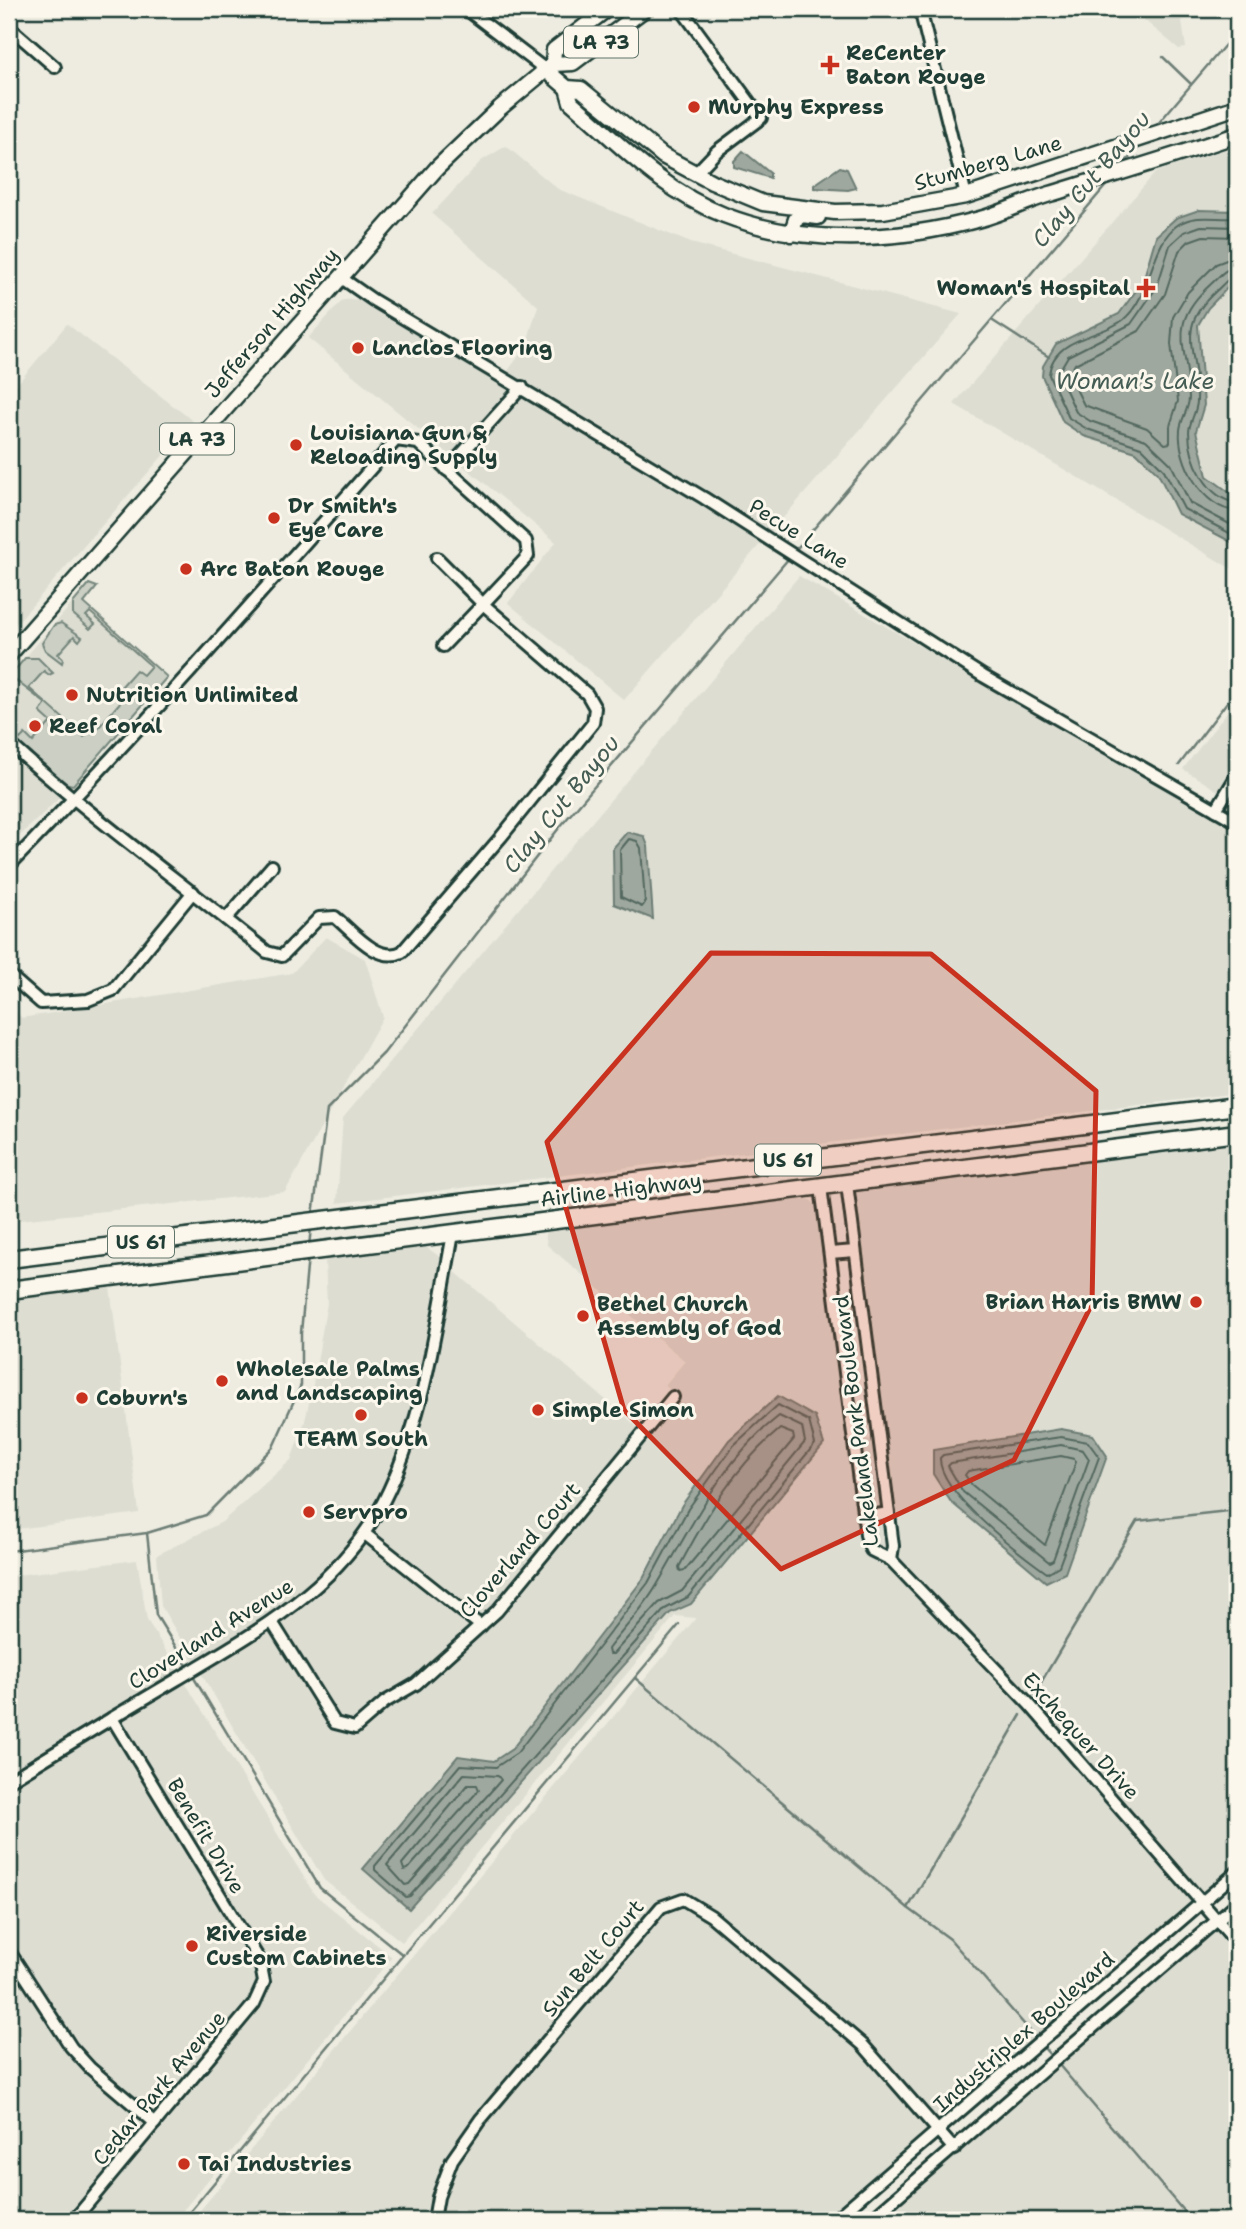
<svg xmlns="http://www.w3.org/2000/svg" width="1246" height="2229" font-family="'Shantell Sans',sans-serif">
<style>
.built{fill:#ddddd2}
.green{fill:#cbcfc4;stroke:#75867c;stroke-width:2}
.water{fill:#9fa89f;stroke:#6c7d74;stroke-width:2}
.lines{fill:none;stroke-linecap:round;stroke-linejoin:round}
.shore{stroke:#52685f;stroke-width:2}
.stream{stroke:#6c7d74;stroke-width:2.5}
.minor-casing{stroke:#1f3d34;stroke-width:16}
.major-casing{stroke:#1f3d34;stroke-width:19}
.highway-casing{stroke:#1f3d34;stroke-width:21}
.minor{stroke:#fbf7ec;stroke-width:10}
.major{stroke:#fbf7ec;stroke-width:14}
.highway{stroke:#fbf7ec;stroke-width:16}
.marked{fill:#c8321e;fill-opacity:0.2;stroke:#c8321e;stroke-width:5;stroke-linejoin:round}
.poi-dot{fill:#c8321e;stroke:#fbf7ec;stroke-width:2.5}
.labels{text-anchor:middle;stroke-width:6;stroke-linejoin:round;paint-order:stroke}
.shield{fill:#fbf7ec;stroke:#61756b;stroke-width:2}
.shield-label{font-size:19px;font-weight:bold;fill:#1f3d34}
.poi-label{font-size:21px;font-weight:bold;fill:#1f3d34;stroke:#fbf7ec;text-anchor:start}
.street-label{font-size:21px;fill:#1f3d34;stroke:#fbf7ec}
.water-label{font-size:23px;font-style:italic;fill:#455d54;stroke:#fbf7ec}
</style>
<rect width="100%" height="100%" fill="#eeece1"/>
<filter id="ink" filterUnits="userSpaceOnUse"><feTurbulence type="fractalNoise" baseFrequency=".0143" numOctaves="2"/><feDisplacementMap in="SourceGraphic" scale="14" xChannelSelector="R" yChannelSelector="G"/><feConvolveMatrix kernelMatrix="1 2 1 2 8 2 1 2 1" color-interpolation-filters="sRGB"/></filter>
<g filter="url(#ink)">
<!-- built -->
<g class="built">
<polygon points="1131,9 1180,9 1186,48 1179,49"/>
<polygon points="506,146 558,189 691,243 961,314 624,700 508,603 556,542 308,338 343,300 361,299 500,382 526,346 538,306 432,214 481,161"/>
<polygon points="1237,146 1237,572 954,404 1156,172"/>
<polygon points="67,324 193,421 9,632 9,394"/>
<polygon points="799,576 1237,830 1237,1093 337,1203 343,1118"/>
<polygon points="77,598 167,677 73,785 9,846 9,676"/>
<polygon points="1237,699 1237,803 1183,769"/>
<polygon points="326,937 365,959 383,1017 285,1192 9,1221 9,1005 22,1018 292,973"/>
<polygon points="1237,1137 1237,1872 834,2220 192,2220 696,1618 675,1616 402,1942 324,1880 161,1606 157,1555 222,1522 291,1460 305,1421 313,1385 327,1303 325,1259 426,1247 440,1257 443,1273 403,1441 384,1492 335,1565 341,1571 365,1543 399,1485 417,1428 454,1271 640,1429 671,1391 665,1385 685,1361 547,1245 545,1231 798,1199 810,1200 817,1206 820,1214 847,1441 878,1438 847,1184"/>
<polygon points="110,1287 139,1513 9,1530 9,1300"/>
<polygon points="137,1560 147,1620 314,1894 392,1957 175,2220 9,2220 9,1576"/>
<polygon points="1237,1903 1237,2220 870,2220"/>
</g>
<!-- green -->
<g class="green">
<polygon points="89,584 97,587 84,603 167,677 73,785 59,782 9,738 9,729 20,739 25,734 33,742 51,722 40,712 46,704 10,676 25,658 38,658 53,673 49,675 44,671 29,688 84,737 89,732 93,734 128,693 121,687 136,670 143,675 151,666 90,612 86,616 95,624 90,629 73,614 73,603"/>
<polygon points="61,623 82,637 79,641 74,636 58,654 63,659 62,663 45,650 42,643 54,625"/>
</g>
<!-- water -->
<g class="water">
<polygon points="743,151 770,173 770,178 734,167 734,161"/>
<polygon points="840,167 847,169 856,188 848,190 814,188 814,185"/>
<polygon points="1199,210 1237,211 1237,278 1208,308 1198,325 1204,405 1196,431 1207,476 1237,498 1237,545 1178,514 1158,473 1136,452 1084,436 1063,422 1042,376 1043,366 1056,344 1119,314 1143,281 1156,236 1176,218"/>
<polygon points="627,832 644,836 648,846 653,919 614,904 613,848"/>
<polygon points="778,1396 815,1417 824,1444 691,1604 670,1613 409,1909 363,1869 458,1756 494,1761 512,1749 643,1579 682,1505 729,1440"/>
<polygon points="1061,1429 1093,1435 1107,1456 1065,1573 1046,1582 951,1502 933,1474 933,1450"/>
</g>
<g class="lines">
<!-- shore -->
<g class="shore">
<path d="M 1237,218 C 1217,220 1198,213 1179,224 C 1150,242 1153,295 1123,320 C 1100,338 1052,337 1049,375 L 1069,418 L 1087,429 L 1141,447 L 1164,470 L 1184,509 L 1237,537"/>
<polyline points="1237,227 1201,226 1184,232 1170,245 1157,287 1131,324 1068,356 1058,373 1076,412 1090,421 1146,440 1171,464 1190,503 1237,528"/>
<polyline points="1237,237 1203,236 1189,241 1179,251 1165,294 1139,331 1075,364 1069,375 1084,405 1147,428 1165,444 1170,443 1170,426 1178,401 1171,344 1173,317 1188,292 1216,264 1237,256"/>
<path d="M 1237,267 C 1225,268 1220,276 1211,284 C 1164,326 1189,346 1189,398 C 1189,409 1181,419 1180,430 C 1177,461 1203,510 1237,511"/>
<path d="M 1237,276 C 1228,277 1223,285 1216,291 C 1172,331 1200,352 1197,401 C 1197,412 1189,422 1189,432 C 1189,460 1207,499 1237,503"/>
<polygon points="629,839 637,841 641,848 645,903 642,907 621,897 620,850"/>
<polygon points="778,1405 809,1421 815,1444 688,1597 665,1609 410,1896 406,1897 375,1870 375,1866 460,1765 496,1767 517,1753 648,1583 688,1509 734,1445"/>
<path d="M 779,1416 L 802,1427 L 805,1442 L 682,1591 L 659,1603 L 613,1654 L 609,1654 L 608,1649 C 624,1628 644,1608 657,1585 C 693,1524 722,1460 779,1416 Z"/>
<path d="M 780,1429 L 793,1434 L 794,1439 L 685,1570 L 680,1571 L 679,1567 C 706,1516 735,1466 780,1429 Z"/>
<path d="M 1061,1437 L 1088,1442 L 1099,1457 L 1059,1566 L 1047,1573 C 1019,1553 939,1493 940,1458 L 943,1455 Z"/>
<polygon points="1061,1445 1083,1450 1089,1459 1053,1560 1049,1562 963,1492 948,1466 951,1463"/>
<polygon points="1061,1456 1074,1459 1076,1462 1045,1545 972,1485 965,1475 968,1471"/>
<polygon points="464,1774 498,1776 501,1780 409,1884 405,1885 387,1865"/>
<polygon points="468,1785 477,1785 479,1790 408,1869 404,1870 402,1864"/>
</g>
<!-- stream -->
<g class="stream">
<polyline points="1163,57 1191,84"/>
<polyline points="1156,126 1237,31"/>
<polyline points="1122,166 1141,145"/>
<polyline points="993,321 1049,357"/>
<polyline points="793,553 1109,182"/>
<polyline points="1179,765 1237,689"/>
<polyline points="313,1215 327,1110 384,1053 559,828 789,558"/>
<polyline points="309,1246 311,1228"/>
<polyline points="147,1533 156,1615 188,1667"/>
<polyline points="9,1551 147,1533 206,1515 273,1447 301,1385 301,1333 308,1256"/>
<polyline points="635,1678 908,1908 1021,1715"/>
<polyline points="1034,1694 1137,1521 1237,1510"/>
<polyline points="908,1908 950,1939 1037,2039"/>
<polyline points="403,1955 679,1625"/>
<polyline points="1044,2048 1051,2056"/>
<polyline points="1059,2065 1191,2220"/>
<polyline points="183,2220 403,1955 320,1888 191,1673"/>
</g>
<!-- minor casing -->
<g class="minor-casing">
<g id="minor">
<polyline points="466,9 546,70"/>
<polyline points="681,9 761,118 717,151 696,173"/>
<polyline points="920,9 966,196"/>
<polyline points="9,27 55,67"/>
<polyline points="340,277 373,300 704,498 983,676 1237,822"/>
<polyline points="447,470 522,387"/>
<polyline points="437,558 483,604 443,646"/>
<path d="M 9,743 C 91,817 181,882 267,952 L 282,956 L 319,918 L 335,917 C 352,931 378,964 402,952 L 501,837 L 593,723 L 595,708 L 587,694 L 483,604 L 528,556 L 526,541 L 418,443 L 396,440 C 269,584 143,728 9,866"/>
<polyline points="1216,810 1237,775"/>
<polyline points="226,919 272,866"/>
<polyline points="9,975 41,1003 88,1000 113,990 193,892"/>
<polyline points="847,1184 893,1546 891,1560"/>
<polyline points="821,1187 866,1535 871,1550 891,1560"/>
<polyline points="830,1253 855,1251"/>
<polyline points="864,1517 889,1513"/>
<polyline points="365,1534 481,1626"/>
<polyline points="891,1560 1029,1704 1237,1943"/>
<polyline points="272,1622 335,1723 355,1728 385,1702 416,1684 497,1611 673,1397"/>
<path d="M 9,1781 C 64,1747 120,1713 176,1680 C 261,1629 346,1584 389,1490 C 426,1411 437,1319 453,1234"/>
<polyline points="9,1951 71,2047 90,2068 155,2123"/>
<polyline points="74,2220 254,2004 264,1982 260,1961 112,1718"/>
<polyline points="434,2220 438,2197 452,2160 480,2120 661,1907 683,1899 711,1916 863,2045 954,2149"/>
<polyline points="834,2220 1237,1872"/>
<polyline points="870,2220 1237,1903"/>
</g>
</g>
<!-- major casing -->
<g class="major-casing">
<g id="major">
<polyline points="553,64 554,50 607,9"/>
<polyline points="546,70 567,88 581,89 663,156 712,182 763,203 835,212 883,211 966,196 1237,107"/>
<path d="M 567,88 L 571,102 C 618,143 664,192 724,215 C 804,246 897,242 980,219 C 1003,213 1026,201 1050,194 C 1112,175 1175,156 1237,135"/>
<polyline points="791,234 796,219 802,215 818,217"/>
<polyline points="9,655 437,168 500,108 553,64 573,63 645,9"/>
</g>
</g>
<!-- highway casing -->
<g class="highway-casing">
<g id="highway">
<polyline points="9,1259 1237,1106"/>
<polyline points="9,1290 1237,1133"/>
</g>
</g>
<!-- minor -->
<use href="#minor" class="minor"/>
<!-- major -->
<use href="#major" class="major"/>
<!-- highway -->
<use href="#highway" class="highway"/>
</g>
</g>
<!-- marked area -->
<path class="marked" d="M 711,953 L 931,954 L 1096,1091 L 1092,1304 L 1014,1460 L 781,1569 L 624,1410 L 547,1142 Z"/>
<!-- markers -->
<g class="poi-dot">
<path d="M826.5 54.5h7v7h7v7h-7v7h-7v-7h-7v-7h7z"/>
<circle cx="694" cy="107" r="7"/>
<path d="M1142.5 277.5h7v7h7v7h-7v7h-7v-7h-7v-7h7z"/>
<circle cx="358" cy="348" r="7"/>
<circle cx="296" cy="445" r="7"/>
<circle cx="274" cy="518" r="7"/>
<circle cx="186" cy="569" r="7"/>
<circle cx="72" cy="695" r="7"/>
<circle cx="35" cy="726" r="7"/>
<circle cx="1196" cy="1302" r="7"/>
<circle cx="583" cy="1316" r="7"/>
<circle cx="222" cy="1381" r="7"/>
<circle cx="82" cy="1398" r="7"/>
<circle cx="538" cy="1410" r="7"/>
<circle cx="361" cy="1415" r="7"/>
<circle cx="309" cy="1512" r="7"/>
<circle cx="192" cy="1946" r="7"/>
<circle cx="184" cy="2164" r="7"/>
</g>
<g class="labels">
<!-- shield labels -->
<g class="shield">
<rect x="564" y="26.5" width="74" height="31" rx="5"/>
<rect x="160" y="423.5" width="74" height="31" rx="5"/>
<rect x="755" y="1144.5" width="66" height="31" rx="5"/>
<rect x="108" y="1226.5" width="66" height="31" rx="5"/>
</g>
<g class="shield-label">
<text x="601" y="49">LA 73</text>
<text x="197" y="446">LA 73</text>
<text x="788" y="1167">US 61</text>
<text x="141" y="1249">US 61</text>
</g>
<!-- poi labels -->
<g class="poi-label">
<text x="846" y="60">ReCenter<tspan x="846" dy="24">Baton Rouge</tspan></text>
<text x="708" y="114">Murphy Express</text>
<text x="1130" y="295" text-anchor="end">Woman's Hospital</text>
<text x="372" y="355">Lanclos Flooring</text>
<text x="310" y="440">Louisiana Gun &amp;<tspan x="310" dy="24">Reloading Supply</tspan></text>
<text x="288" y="513">Dr Smith's<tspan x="288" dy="24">Eye Care</tspan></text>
<text x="200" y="576">Arc Baton Rouge</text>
<text x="86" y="702">Nutrition Unlimited</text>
<text x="49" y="733">Reef Coral</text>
<text x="1182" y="1309" text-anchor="end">Brian Harris BMW</text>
<text x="597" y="1311">Bethel Church<tspan x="597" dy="24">Assembly of God</tspan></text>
<text x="236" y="1376">Wholesale Palms<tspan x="236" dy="24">and Landscaping</tspan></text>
<text x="96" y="1405">Coburn's</text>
<text x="552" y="1417">Simple Simon</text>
<text x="361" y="1446" text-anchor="middle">TEAM South</text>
<text x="323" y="1519">Servpro</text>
<text x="206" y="1941">Riverside<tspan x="206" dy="24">Custom Cabinets</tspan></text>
<text x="198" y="2171">Tai Industries</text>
</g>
<!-- street labels -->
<g class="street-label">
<text transform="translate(988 163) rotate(-16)" y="7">Stumberg Lane</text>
<text transform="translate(272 323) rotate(-49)" y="7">Jefferson Highway</text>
<text transform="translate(799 534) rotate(32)" y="7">Pecue Lane</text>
<text transform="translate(621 1190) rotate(-7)" y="7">Airline Highway</text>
<text transform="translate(856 1421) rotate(-97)" y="7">Lakeland Park Boulevard</text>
<text transform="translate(520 1550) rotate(-49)" y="7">Cloverland Court</text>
<text transform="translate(211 1634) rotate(-32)" y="7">Cloverland Avenue</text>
<text transform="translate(1081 1736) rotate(48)" y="7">Exchequer Drive</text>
<text transform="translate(206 1836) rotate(59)" y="7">Benefit Drive</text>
<text transform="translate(593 1958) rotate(-50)" y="7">Sun Belt Court</text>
<text transform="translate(1024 2032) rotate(-41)" y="7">Industriplex Boulevard</text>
<text transform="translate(159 2088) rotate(-50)" y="7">Cedar Park Avenue</text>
</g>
<!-- water labels -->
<g class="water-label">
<text transform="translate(1091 179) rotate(-50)" y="8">Clay Cut Bayou</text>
<text x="1135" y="389">Woman's Lake</text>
<text transform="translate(561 804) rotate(-51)" y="8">Clay Cut Bayou</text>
</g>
</g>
<!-- margin -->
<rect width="1246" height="2229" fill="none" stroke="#fbf7ec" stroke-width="35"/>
<rect x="18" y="18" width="1211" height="2194" fill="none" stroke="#1f3d34" stroke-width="2.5" filter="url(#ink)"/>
</svg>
